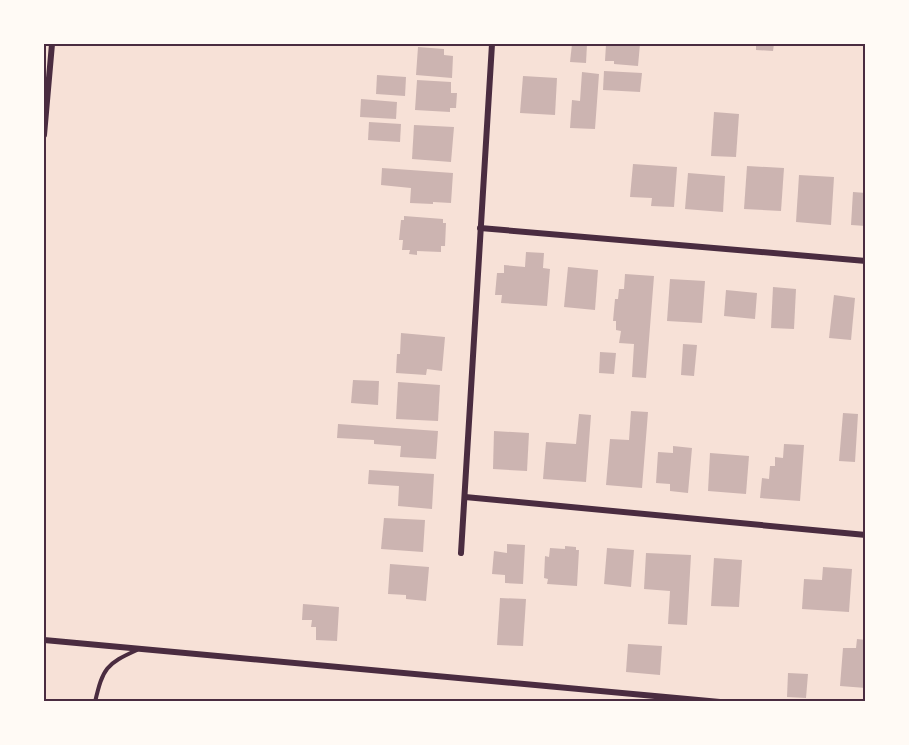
<svg xmlns="http://www.w3.org/2000/svg" width="909" height="745" font-family="'Noto Sans',sans-serif">
<style>
.building{fill:#ccb4b1}
.lines{fill:none;stroke-linecap:round;stroke-linejoin:round}
.service{stroke:#4a2c40;stroke-width:4}
.minor{stroke:#4a2c40;stroke-width:6}
.neatline{fill:none;stroke:#4a2c40;stroke-width:2}
</style>
<rect width="100%" height="100%" fill="#f7e1d7"/>
<!-- building -->
<g class="building">
<polygon points="572,44 587,44 586,63 570,62"/>
<polygon points="606,44 640,44 638,66 614,64 614,61 605,61"/>
<polygon points="756,44 774,44 773,51 756,50"/>
<polygon points="418,47 444,49 444,55 453,56 452,78 416,75"/>
<polygon points="604,71 642,73 640,92 603,90"/>
<polygon points="582,72 599,74 595,129 570,128 572,100 580,101"/>
<polygon points="377,75 406,77 405,96 376,94"/>
<polygon points="523,76 557,78 555,115 520,113"/>
<polygon points="417,80 451,82 451,93 457,93 456,108 450,108 450,112 415,110"/>
<polygon points="361,99 397,102 396,119 360,117"/>
<polygon points="714,112 739,114 736,157 711,156"/>
<polygon points="369,122 401,124 400,142 368,140"/>
<polygon points="414,125 454,127 451,162 412,159"/>
<polygon points="633,164 677,167 674,207 651,206 652,198 630,197"/>
<polygon points="747,166 784,168 781,211 744,209"/>
<polygon points="382,168 453,173 451,203 433,202 433,204 410,203 411,188 381,185"/>
<polygon points="688,173 725,176 723,212 685,209"/>
<polygon points="799,175 834,177 831,225 796,222"/>
<polygon points="853,192 866,193 866,226 851,225"/>
<polygon points="404,216 443,219 443,223 446,223 445,246 441,246 441,252 417,251 417,255 409,254 410,250 402,250 403,240 399,240 401,220 404,220"/>
<polygon points="526,252 544,253 543,268 550,269 547,306 501,303 502,295 495,295 497,273 504,273 504,265 525,267"/>
<polygon points="568,267 598,270 595,310 564,307"/>
<polygon points="625,274 654,276 646,378 632,377 634,344 619,343 621,331 616,330 616,321 613,321 615,299 618,299 619,289 624,289"/>
<polygon points="670,279 705,281 702,323 667,321"/>
<polygon points="773,287 796,289 794,329 771,328"/>
<polygon points="726,290 757,293 755,319 724,316"/>
<polygon points="834,295 855,298 851,340 829,338"/>
<polygon points="401,333 445,337 442,371 427,369 426,375 396,373 397,354 400,354"/>
<polygon points="683,344 697,345 694,376 681,375"/>
<polygon points="600,352 616,353 614,374 599,373"/>
<polygon points="353,380 379,381 378,405 351,403"/>
<polygon points="398,382 440,385 438,421 396,419"/>
<polygon points="631,411 648,412 642,488 606,485 610,439 629,440"/>
<polygon points="843,413 858,414 855,462 839,461"/>
<polygon points="579,414 591,415 586,482 543,479 546,442 576,444"/>
<polygon points="338,424 438,431 436,459 400,457 401,446 374,444 374,440 337,438"/>
<polygon points="494,431 529,433 527,471 493,469"/>
<polygon points="784,444 804,445 800,501 760,498 762,478 769,479 770,466 775,466 775,457 783,458"/>
<polygon points="673,446 692,448 688,493 670,491 670,484 656,483 658,452 673,453"/>
<polygon points="710,453 749,456 746,494 708,491"/>
<polygon points="369,470 434,474 432,509 398,506 399,486 368,484"/>
<polygon points="384,518 425,520 423,552 381,549"/>
<polygon points="507,544 525,545 523,584 505,583 505,575 492,574 494,551 507,553"/>
<polygon points="565,546 576,547 576,550 579,550 577,586 547,584 548,579 544,578 545,556 549,557 550,548 565,549"/>
<polygon points="607,548 634,550 631,587 604,584"/>
<polygon points="646,553 691,555 687,625 668,624 670,591 644,589"/>
<polygon points="714,558 742,560 739,607 711,606"/>
<polygon points="390,564 429,567 426,601 406,599 406,595 388,594"/>
<polygon points="823,567 852,569 849,612 802,609 804,579 822,580"/>
<polygon points="500,598 526,599 523,646 497,645"/>
<polygon points="303,604 339,607 337,641 316,640 316,627 311,627 312,620 302,620"/>
<polygon points="857,639 866,640 866,688 840,686 843,648 856,648"/>
<polygon points="628,644 662,646 660,675 626,672"/>
<polygon points="788,673 808,674 806,698 787,697"/>
</g>
<g class="lines">
<!-- service -->
<path class="service" d="M 95,702 C 103,668 106,664 137,650"/>
<!-- minor -->
<g class="minor">
<polyline points="44,135 52,44"/>
<polyline points="480,228 866,261"/>
<polyline points="465,497 866,535"/>
<polyline points="461,553 492,44"/>
<polyline points="44,640 720,702"/>
</g>
</g>
<!-- border -->
<rect width="909" height="745" fill="none" stroke="#fffaf5" stroke-width="90"/>
<rect x="45" y="45" width="819" height="655" class="neatline"/>
</svg>
